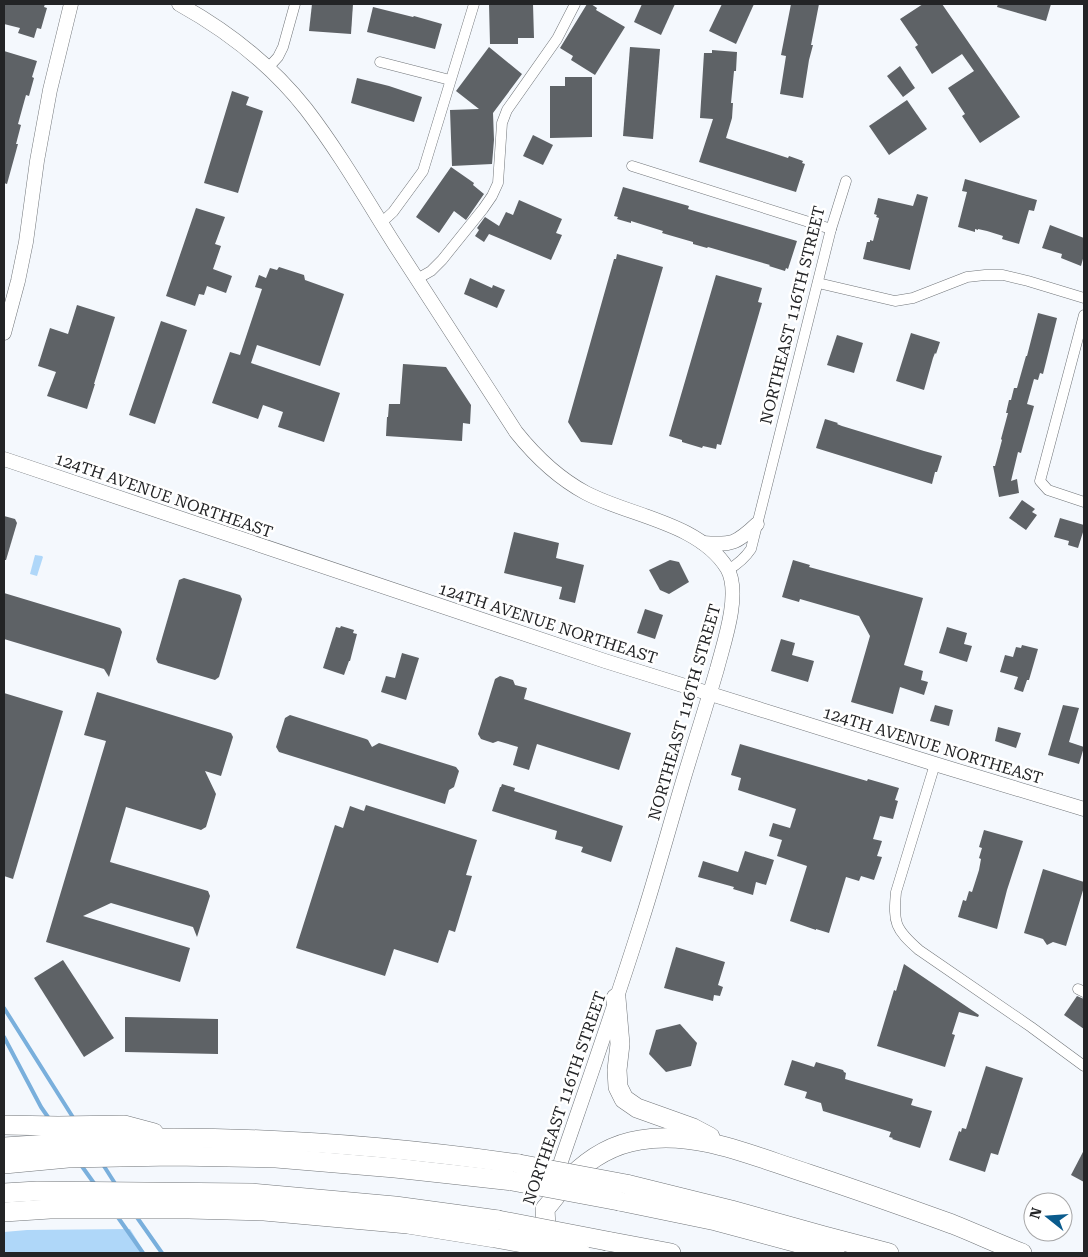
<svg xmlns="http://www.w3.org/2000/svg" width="1088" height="1257" font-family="'Roboto Serif',serif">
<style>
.green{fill:#afd7f9}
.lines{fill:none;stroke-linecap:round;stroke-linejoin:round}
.stream{stroke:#79afdc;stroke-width:4}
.building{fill:#5e6266}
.street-casing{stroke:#717579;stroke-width:11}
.secondary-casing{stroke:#717579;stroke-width:15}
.highway-casing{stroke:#717579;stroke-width:20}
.street{stroke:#fff;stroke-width:10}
.secondary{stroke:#fff;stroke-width:14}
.highway{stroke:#fff;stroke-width:19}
.highway-bridge-casing{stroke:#717579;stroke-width:20;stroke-linecap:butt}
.highway-bridge{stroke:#fff;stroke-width:19}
.labels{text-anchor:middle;stroke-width:5;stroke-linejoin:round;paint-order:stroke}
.street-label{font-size:16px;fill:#232426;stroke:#fff}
</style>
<rect width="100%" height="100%" fill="#f4f8fd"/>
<!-- green -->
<g class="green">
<polygon points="35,555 42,556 43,557 37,576 30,574"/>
<polygon points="130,1229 145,1253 4,1253 4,1232 27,1230"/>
</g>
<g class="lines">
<!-- stream -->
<g class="stream">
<polyline points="4,1008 74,1119"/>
<polyline points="4,1037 41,1107 50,1120"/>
<polyline points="102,1163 116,1185"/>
<polyline points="81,1165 96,1186"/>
<polyline points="117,1216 143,1253"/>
<polyline points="136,1216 162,1253"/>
</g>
</g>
<!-- building -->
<g class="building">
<polygon points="4,4 45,4 44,7 47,8 41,29 37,28 34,38 18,33 20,28 4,24"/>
<polygon points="312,4 353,4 351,34 309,31"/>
<polygon points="489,4 533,4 534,38 518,38 518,44 490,44"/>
<polygon points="587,4 591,4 597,8 596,10 625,27 595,75 571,60 573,56 560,48"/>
<polygon points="642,4 675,4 661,35 634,22"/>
<polygon points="722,4 754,4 736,44 709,31"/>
<polygon points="791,4 819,4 811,45 813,45 809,60 803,98 780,94 786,56 781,55"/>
<polygon points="923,4 942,4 1020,117 980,143 962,116 965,114 948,88 974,71 962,54 932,74 915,47 918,45 900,19"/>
<polygon points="998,4 1051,4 1046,21 997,7"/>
<polygon points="373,7 413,17 414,16 442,24 435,49 396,39 367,32"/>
<polygon points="489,47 522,74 493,113 494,140 492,164 452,166 450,110 479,109 456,91"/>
<polygon points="630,47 660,49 653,139 623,136"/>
<polygon points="712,50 737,52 736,71 734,71 731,103 733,103 732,118 726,138 788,158 789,156 803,161 802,163 805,164 796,192 699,162 713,119 700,118 704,53 712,53"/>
<polygon points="4,51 37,61 32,77 34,78 29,96 26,95 18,124 21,125 16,144 18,144 7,184 4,183"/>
<polygon points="900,66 915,88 903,97 887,76"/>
<polygon points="565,77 592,77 592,137 550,138 550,86 565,86"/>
<polygon points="357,78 389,86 422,97 414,122 351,103"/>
<polygon points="232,91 249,97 246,105 263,111 238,193 204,183"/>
<polygon points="907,100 927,129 889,155 869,126"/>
<polygon points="533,135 553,145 543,165 523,156"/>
<polygon points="451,167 474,183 473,185 484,194 466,220 454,211 439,233 416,217"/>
<polygon points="965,179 1037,200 1034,211 1029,210 1019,244 1002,239 1003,236 987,231 978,229 978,230 975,229 975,232 958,227 967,192 962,191"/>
<polygon points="623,187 689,206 688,209 797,241 788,269 786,268 785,271 769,266 770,265 708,247 707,248 693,244 693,242 662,233 663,231 631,221 631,223 617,219 618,217 614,216"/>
<polygon points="917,194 928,197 910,270 863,259 867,242 870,242 870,240 873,241 879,218 876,217 877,215 874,214 878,198 913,206"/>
<polygon points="519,200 562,219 556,233 562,235 551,260 489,234 484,242 475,236 479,230 477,228 485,217 499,226 506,212 513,215"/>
<polygon points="196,208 225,217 215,244 221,246 213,269 232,276 226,293 207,286 204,295 199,294 195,306 166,296"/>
<polygon points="1050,225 1084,238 1084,255 1081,266 1061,258 1062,254 1042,248"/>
<polygon points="617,254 663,267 612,445 581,442 568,422 614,259 616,259"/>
<polygon points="279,267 304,275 305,280 344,294 320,366 257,345 251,363 340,393 324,442 278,427 283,412 263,405 258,419 212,403 230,352 240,355 262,289 255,287 259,275 266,278 270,268 277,270"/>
<polygon points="716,275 762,288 758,302 762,303 721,445 717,444 716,449 703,446 702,448 682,442 682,440 669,436"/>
<polygon points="470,278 492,288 493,285 505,290 497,308 464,294"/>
<polygon points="77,305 115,317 94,384 95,384 87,409 47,396 56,372 38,366 50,328 68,334"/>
<polygon points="1038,313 1057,318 1043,374 1040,373 1038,380 1034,379 1027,404 1034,406 1021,453 1018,452 1011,481 1017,479 1019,493 999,497 993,466 995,466 1002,440 1001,439 1008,413 1006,413 1009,400 1011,400 1014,388 1017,388 1026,356 1027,356"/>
<polygon points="161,321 187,330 155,424 129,415"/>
<polygon points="911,333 940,342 936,354 935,353 933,358 924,390 896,381"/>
<polygon points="837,335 863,343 854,373 827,365"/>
<polygon points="403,364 446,367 471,405 470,424 463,423 462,441 386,436 387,417 388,417 389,404 400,404"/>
<polygon points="825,419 838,423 837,424 842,426 924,451 942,456 937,472 935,472 932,484 816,448"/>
<polygon points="1022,500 1035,509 1032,512 1037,515 1026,530 1009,518"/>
<polygon points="4,516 15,519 17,523 6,560 4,560"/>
<polygon points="1060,518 1084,525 1084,529 1078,548 1068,545 1069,541 1054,537"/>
<polygon points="514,532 559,543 556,558 584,565 575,603 559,599 562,587 504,573"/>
<polygon points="670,560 679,562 689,582 669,594 660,590 649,570"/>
<polygon points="793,560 810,565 809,567 923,598 904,665 923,671 921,680 928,682 924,695 900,687 893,714 851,702 870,636 859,616 800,599 799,602 782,597"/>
<polygon points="184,578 240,595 242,599 219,677 215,680 158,663 156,659 179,580"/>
<polygon points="4,593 120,628 122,632 109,677 104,669 4,639"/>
<polygon points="645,609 663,615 655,639 637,633"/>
<polygon points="341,626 354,630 353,633 357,634 350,661 349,661 344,675 323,668 336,627 340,628"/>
<polygon points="947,627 967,633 964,644 972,646 967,662 939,653"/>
<polygon points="781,639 795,643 792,655 814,661 808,682 771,671"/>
<polygon points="1022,645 1038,649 1029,680 1027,680 1023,692 1014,689 1018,677 1000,672 1005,655 1013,657 1016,647 1021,648"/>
<polygon points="402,653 419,658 406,700 381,692 386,676 395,678"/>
<polygon points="500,676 513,680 515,685 527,688 524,699 631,733 619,770 537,744 529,770 513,765 518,747 498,741 493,743 481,739 478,734 495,679"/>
<polygon points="97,692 231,733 233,737 221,776 205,771 216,794 206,827 201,830 126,807 110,862 208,891 210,896 197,937 193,927 111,903 83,916 190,948 180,982 46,942 106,741 84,735"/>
<polygon points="4,693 63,711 13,879 4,876"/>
<polygon points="935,705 953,710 949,726 930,721"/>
<polygon points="1063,705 1079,708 1069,742 1084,747 1079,764 1048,755"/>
<polygon points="290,715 366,739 368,740 372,747 379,743 456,767 459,771 454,787 449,790 445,804 279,752 276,747 285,718"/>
<polygon points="998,727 1021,733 1016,748 995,741"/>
<polygon points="740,744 867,781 868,779 899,788 895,800 898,801 893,819 880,816 873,839 882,841 877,856 882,857 874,880 861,876 859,881 846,877 829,933 816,929 816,930 790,921 807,866 777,856 782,840 769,836 773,823 790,828 796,809 738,790 741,778 731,775"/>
<polygon points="502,784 515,788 514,791 623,826 611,862 581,852 583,847 555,839 557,831 492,811 500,787 501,787"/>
<polygon points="366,805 477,840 466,875 472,876 455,932 449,930 438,963 394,949 385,976 296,948 335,825 343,828 350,806 364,811"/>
<polygon points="984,830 1023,841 1007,890 997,929 958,917 963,900 966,901 969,891 972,892 979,870 981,859 979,858 982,848 979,847"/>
<polygon points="745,851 774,860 766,885 756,882 753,895 733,889 734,887 698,877 703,861 738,872"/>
<polygon points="1043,869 1084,882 1084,887 1066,946 1053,942 1047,945 1043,939 1024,933"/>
<polygon points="676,947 725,962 718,985 723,987 720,996 714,995 713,1001 664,988"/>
<polygon points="63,960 114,1038 84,1057 34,978"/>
<polygon points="904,964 979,1015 978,1017 959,1012 952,1034 955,1035 945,1067 877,1046 894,990 896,991"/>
<polygon points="1077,996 1084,999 1084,1029 1064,1015"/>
<polygon points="125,1017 218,1019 218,1054 125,1052"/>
<polygon points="680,1024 697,1043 691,1066 666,1072 649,1054 656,1030"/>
<polygon points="792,1060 814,1067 816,1062 843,1070 844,1072 846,1073 845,1079 913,1099 911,1105 932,1111 920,1148 892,1139 893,1138 889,1137 891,1132 823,1111 821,1103 805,1098 807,1092 784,1085"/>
<polygon points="986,1066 1023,1078 998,1155 991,1153 985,1172 949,1160 959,1131 961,1132 962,1128 966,1129"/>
<polygon points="1084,1150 1084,1182 1071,1175"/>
</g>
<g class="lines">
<!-- street casing -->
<g class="street-casing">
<g id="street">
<polyline points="380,62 450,80"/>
<polyline points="268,68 278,57 283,47 295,4"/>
<polyline points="632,166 831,229"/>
<polyline points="381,223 393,212 423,171 474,4"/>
<polyline points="417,279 431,271 442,260 483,209 492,196 498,183 502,123 507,110 557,39 575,4"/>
<polyline points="818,283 895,301 913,298 967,277 985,275 1003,275 1028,281 1084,298"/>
<polyline points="1084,315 1040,481 1048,490 1084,502"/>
<path d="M 728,570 C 738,564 745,558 751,549 L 831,229 L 846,181"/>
<path d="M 935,764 L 896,892 C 893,923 895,929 919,950 L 1031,1027 L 1084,1066"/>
<polyline points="1078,989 1084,992"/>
</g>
</g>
<!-- secondary casing -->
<g class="secondary-casing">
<g id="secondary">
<path d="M 179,4 C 226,30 272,66 306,109 C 339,152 366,199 395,245 C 435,307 476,370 516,432 C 536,457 558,478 586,493 C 630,516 699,523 727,568 C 734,580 733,599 731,612 C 728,632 722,650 717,669 C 706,707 694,744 683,781 C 669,828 656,876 641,923 C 614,1009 584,1094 555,1179"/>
<polyline points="4,333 18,281 26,242 37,161 50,90 71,4"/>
<polyline points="4,459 605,661 935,764 1084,809"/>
<path d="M 703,543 C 732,545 736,544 757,524"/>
</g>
</g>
<!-- highway casing -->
<g class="highway-casing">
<g id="highway">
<polyline points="616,998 620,1044 617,1070 618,1087 624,1099 637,1108 693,1128 710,1137"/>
<polyline points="4,1125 58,1126 124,1125 154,1133"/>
<path d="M 4,1147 C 60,1143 118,1139 174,1138 C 290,1138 405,1148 519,1164"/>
<polyline points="4,1164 68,1158 173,1156 276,1158 395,1168 512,1181"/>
<polyline points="626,1184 731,1210 824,1236 889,1253"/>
<polyline points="4,1193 37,1191 252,1193 395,1206 498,1220"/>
<polyline points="619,1201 716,1221 835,1253"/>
<polyline points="4,1212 50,1209 189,1209 264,1211 408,1224 495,1238"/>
<polyline points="607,1241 671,1253"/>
<path d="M 547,1245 L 545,1209 C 554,1199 562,1187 571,1177 C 590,1158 614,1144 640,1140 C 698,1130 755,1157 809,1174 C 857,1190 905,1207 952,1224 C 975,1233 998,1244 1022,1253"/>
</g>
</g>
<!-- street -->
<use href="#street" class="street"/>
<!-- secondary -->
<use href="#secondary" class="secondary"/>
<!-- highway -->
<use href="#highway" class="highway"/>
<!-- highway-bridge casing -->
<g class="highway-bridge-casing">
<g id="highway-bridge">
<polyline points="519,1164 626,1184"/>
<polyline points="512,1181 619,1201"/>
<polyline points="498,1220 607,1241"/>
<polyline points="495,1238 581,1253"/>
</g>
</g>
<!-- highway-bridge -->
<use href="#highway-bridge" class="highway-bridge"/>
</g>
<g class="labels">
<!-- street labels -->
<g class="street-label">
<text transform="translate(792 315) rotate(-76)" y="6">NORTHEAST 116TH STREET</text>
<text transform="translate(164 495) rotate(19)" y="6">124TH AVENUE NORTHEAST</text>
<text transform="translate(548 623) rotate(18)" y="6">124TH AVENUE NORTHEAST</text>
<text transform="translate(684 712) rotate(-74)" y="6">NORTHEAST 116TH STREET</text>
<text transform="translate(933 745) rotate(17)" y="6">124TH AVENUE NORTHEAST</text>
<text transform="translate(564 1098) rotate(-71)" y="6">NORTHEAST 116TH STREET</text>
</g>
</g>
<!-- border -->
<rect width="1088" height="1257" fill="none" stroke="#232426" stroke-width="10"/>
<!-- north arrow -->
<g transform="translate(1048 1217) rotate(287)"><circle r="24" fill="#ffffff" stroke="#a7a7a8"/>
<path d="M0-4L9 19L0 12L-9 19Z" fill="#0a5b8d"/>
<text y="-8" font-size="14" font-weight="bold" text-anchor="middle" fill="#232426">N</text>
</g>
</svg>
